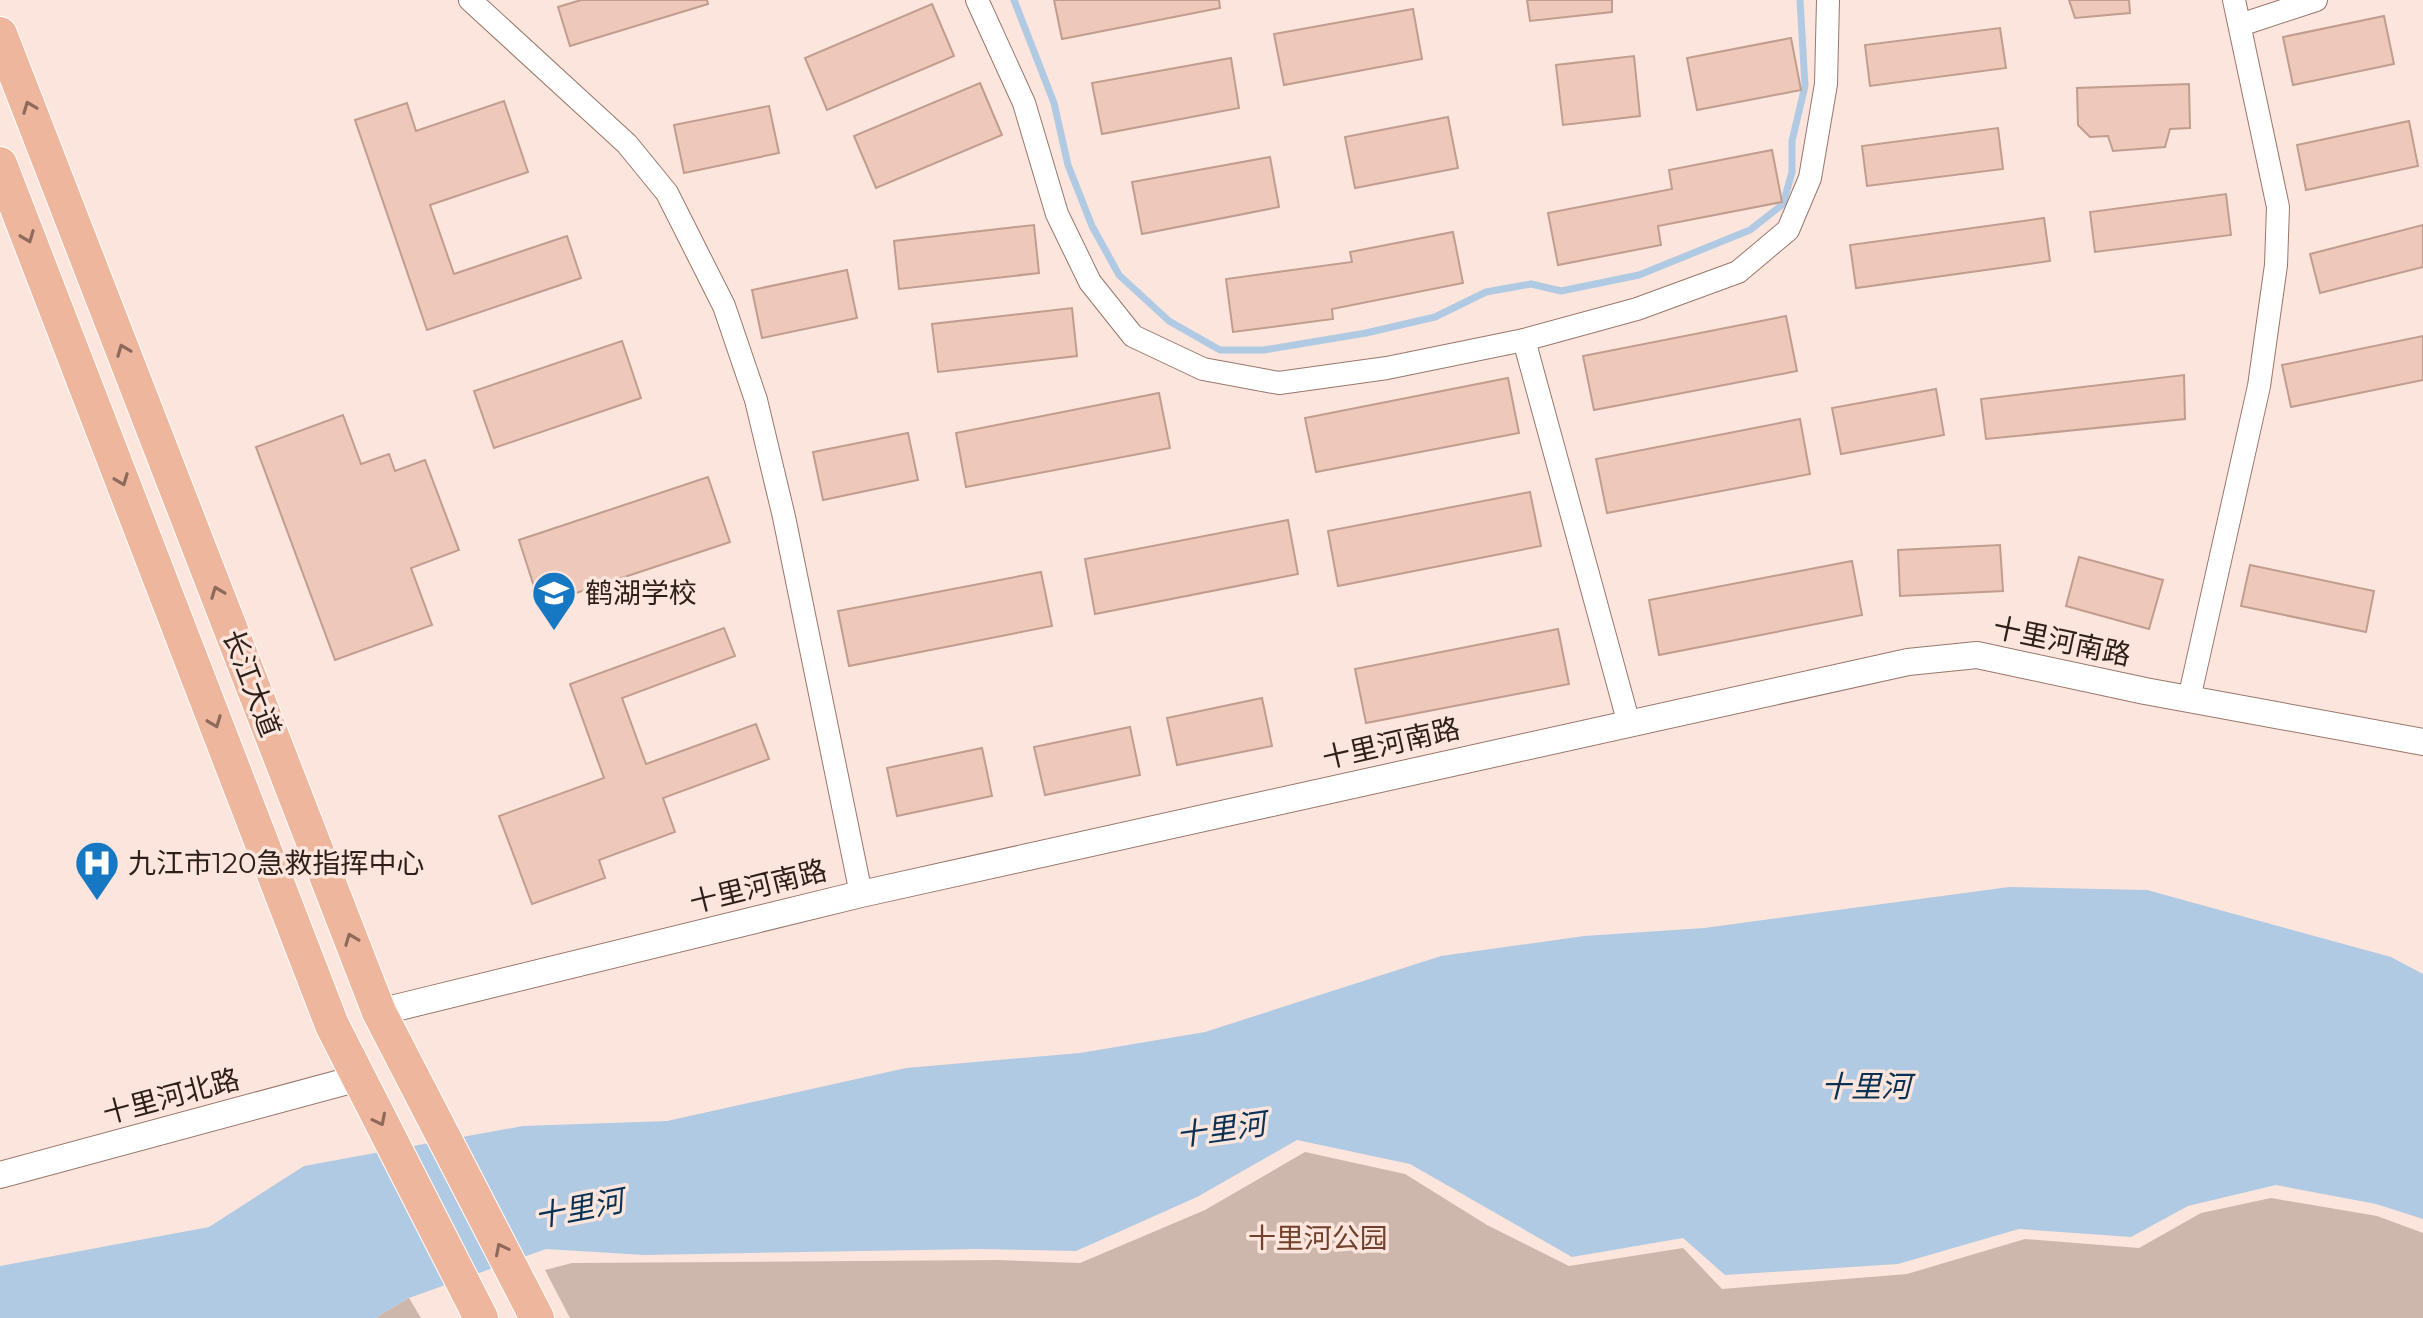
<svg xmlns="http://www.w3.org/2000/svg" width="2423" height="1318" font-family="Montserrat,'Noto Sans SC',sans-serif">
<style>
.green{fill:#cdb6ac}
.water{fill:#b0cae3}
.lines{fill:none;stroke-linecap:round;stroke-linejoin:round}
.stream{stroke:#b0cae3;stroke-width:7}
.building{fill:#eec9ba;stroke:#c09d8f;stroke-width:2}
.minor-casing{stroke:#99776a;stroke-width:24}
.tertiary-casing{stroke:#99776a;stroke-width:28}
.primary-casing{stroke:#fff;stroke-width:36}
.minor{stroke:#fff;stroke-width:22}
.tertiary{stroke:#fff;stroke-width:26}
.primary{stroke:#efb69e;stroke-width:34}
.oneway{stroke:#8e6a5c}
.labels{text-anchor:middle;stroke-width:7;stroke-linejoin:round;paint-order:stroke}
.poi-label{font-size:28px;fill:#2c1e19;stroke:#fce5dc;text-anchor:start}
.street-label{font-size:28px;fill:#2c1e19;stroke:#fce5dc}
.park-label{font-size:28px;fill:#71402c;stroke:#fce5dc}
.water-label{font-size:30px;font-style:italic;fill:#083153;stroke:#fce5dc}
</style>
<rect width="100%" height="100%" fill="#fce5dc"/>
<!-- green -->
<g class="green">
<polygon points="1305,1152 1405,1174 1487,1225 1569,1266 1683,1248 1722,1289 1907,1274 2025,1239 2139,1248 2201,1213 2271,1198 2377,1216 2423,1233 2423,1318 570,1318 545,1270 572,1263 999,1260 1080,1263 1205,1210"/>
<polygon points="409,1298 421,1318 375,1318"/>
</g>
<!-- water -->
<polygon class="water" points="2009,887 2147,890 2391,957 2423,974 2423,1219 2376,1204 2276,1185 2188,1206 2131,1237 2019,1229 1898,1264 1725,1275 1683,1238 1572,1257 1410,1164 1297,1140 1197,1197 1076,1251 977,1249 644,1255 546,1249 409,1298 375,1318 0,1318 0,1266 209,1227 304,1166 523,1126 667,1121 906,1068 1080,1053 1205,1032 1441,956 1584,936 1704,928"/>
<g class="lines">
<!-- stream -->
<polyline class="stream" points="1014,0 1054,103 1068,165 1092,226 1119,275 1169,321 1220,350 1264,350 1366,333 1435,317 1486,292 1531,284 1561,291 1639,275 1750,230 1783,204 1792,172 1792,141 1805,86 1800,0"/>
</g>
<!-- building -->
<g class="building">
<polygon points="581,0 707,0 708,4 570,46 558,7"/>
<polygon points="1054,0 1219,0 1220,8 1062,39"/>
<polygon points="1527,0 1612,0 1612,12 1530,21"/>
<polygon points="2069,0 2129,0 2130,13 2075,18"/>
<polygon points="932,4 954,56 827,110 805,58"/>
<polygon points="1413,9 1422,59 1284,85 1274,34"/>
<polygon points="2384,16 2394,64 2293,85 2283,37"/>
<polygon points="2000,28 2006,68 1870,86 1865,45"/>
<polygon points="1791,38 1801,90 1697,110 1687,58"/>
<polygon points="1634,56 1640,116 1563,125 1556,65"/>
<polygon points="1231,58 1239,108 1102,134 1092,83"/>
<polygon points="980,83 1002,135 876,188 854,136"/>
<polygon points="2189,84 2190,128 2170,129 2165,147 2113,151 2108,136 2090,137 2078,125 2077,88"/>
<polygon points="504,101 528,172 430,205 454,274 567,236 581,278 427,330 355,120 407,103 416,131"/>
<polygon points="769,106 779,153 684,173 674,125"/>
<polygon points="1448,117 1458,168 1355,188 1345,137"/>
<polygon points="2409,121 2418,166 2306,190 2297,145"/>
<polygon points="1998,128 2003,169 1867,186 1862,146"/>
<polygon points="1772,150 1782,202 1658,226 1661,245 1558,265 1548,213 1672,189 1669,170"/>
<polygon points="1270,157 1279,207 1142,234 1132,182"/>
<polygon points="2226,194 2231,235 2095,252 2090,212"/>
<polygon points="2044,218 2050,261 1856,288 1850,245"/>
<polygon points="1034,225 1039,273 899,289 894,241"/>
<polygon points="2423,225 2423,267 2320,293 2310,254"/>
<polygon points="1453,232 1463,283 1332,309 1333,319 1233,332 1226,279 1352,262 1350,252"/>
<polygon points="847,270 857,318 762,338 752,290"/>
<polygon points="1072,308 1077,356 938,372 932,324"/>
<polygon points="1786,316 1797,371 1594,410 1583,356"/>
<polygon points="2423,336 2423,380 2291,407 2282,365"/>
<polygon points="622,341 641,398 494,448 474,391"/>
<polygon points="2184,375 2185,419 1986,439 1981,399"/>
<polygon points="1508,378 1519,433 1316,472 1305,418"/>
<polygon points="1936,389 1944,435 1841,454 1832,408"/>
<polygon points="1159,393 1170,448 966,487 956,433"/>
<polygon points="343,415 361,464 389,454 395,471 425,460 459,550 411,568 432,625 335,660 256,447"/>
<polygon points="1800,419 1810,474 1607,513 1596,459"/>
<polygon points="908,433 918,480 823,500 813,452"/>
<polygon points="708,477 730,542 540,605 519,540"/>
<polygon points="1530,492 1541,546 1338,586 1328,531"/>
<polygon points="1288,520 1298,574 1095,614 1085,559"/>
<polygon points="2000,545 2003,591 1900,596 1898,550"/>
<polygon points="2079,557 2163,580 2149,629 2066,606"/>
<polygon points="1852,561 1862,615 1659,655 1649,600"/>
<polygon points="2250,565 2374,591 2366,632 2241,606"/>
<polygon points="1041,572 1052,626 849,666 838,611"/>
<polygon points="724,628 735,656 622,698 646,764 756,724 769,759 663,798 675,832 599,860 605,878 532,904 499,816 604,778 570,684"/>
<polygon points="1558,629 1569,684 1366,723 1355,669"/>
<polygon points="1262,698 1272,746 1177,765 1167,718"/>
<polygon points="1130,727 1140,775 1045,795 1034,747"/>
<polygon points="982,748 992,796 897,816 887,768"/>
</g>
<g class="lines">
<!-- minor casing -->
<g class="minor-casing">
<g id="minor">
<polyline points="470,0 627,144 667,193 724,306 756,400 784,517 861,894"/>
<polyline points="977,0 1024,103 1057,214 1090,282 1133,336 1203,369 1279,383 1387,368 1524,340 1637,309 1738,272 1788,230 1810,178 1826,84 1828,0"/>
<polyline points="2240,25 2316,0"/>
<polyline points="1524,340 1629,724"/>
<polyline points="2189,699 2259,386 2276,265 2278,207 2234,0"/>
</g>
</g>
<!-- tertiary casing -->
<g class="tertiary-casing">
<g id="tertiary">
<polyline points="379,1012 861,894 1908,662 1977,655 2145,691 2423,742"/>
<polyline points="0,1175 359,1078"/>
</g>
</g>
<!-- primary casing -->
<g class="primary-casing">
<g id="primary">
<polyline points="0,34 379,1012 537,1318"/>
<polyline points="0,164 332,1025 481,1318"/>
</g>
</g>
<!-- minor -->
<use href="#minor" class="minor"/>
<!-- tertiary -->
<use href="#tertiary" class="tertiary"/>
<!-- primary -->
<use href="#primary" class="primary"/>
</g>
<!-- one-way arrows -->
<defs><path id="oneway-chevron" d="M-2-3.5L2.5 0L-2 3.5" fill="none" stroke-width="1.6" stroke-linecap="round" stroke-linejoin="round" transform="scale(2)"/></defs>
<g class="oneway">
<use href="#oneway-chevron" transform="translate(29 107) rotate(-111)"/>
<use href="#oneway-chevron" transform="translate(28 237) rotate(69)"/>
<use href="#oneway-chevron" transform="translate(123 350) rotate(-111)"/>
<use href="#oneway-chevron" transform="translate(122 480) rotate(69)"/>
<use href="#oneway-chevron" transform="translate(217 592) rotate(-111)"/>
<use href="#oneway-chevron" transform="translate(215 722) rotate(69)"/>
<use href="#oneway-chevron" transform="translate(351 939) rotate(-111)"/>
<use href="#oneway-chevron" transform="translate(380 1120) rotate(63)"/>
<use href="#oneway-chevron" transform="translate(501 1249) rotate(-117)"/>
</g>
<!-- icons -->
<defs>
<g id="school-pin" transform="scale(2.3)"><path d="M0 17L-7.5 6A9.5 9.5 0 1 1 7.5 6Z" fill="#1677c3" stroke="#fce5dc"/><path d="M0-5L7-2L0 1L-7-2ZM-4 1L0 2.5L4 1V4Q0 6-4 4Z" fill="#fff"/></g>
<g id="hospital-pin" transform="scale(2.3)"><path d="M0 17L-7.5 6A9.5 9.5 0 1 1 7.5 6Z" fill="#1677c3" stroke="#fce5dc"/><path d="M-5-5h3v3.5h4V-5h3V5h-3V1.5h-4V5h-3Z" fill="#fff"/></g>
</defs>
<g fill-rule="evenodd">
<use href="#school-pin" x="554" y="593"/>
<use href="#hospital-pin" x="97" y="863"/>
</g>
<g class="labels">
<!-- poi labels -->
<g class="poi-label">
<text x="585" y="603">鹤湖学校</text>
<text x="128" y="873">九江市120急救指挥中心</text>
</g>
<!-- street labels -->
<g class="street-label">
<text transform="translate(2062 641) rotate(12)" y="10">十里河南路</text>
<text transform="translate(252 683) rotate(69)" y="10">长江大道</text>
<text transform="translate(1391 743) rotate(-13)" y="10">十里河南路</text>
<text transform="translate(758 886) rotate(-14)" y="10">十里河南路</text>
<text transform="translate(171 1096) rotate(-15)" y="10">十里河北路</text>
</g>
<!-- park labels -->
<g class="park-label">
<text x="1318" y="1248">十里河公园</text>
</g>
<!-- water labels -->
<g class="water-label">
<text x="1866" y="1097">十里河</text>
<text transform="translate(1221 1130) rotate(-8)" y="10">十里河</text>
<text transform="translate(579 1209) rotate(-11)" y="10">十里河</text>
</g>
</g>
</svg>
